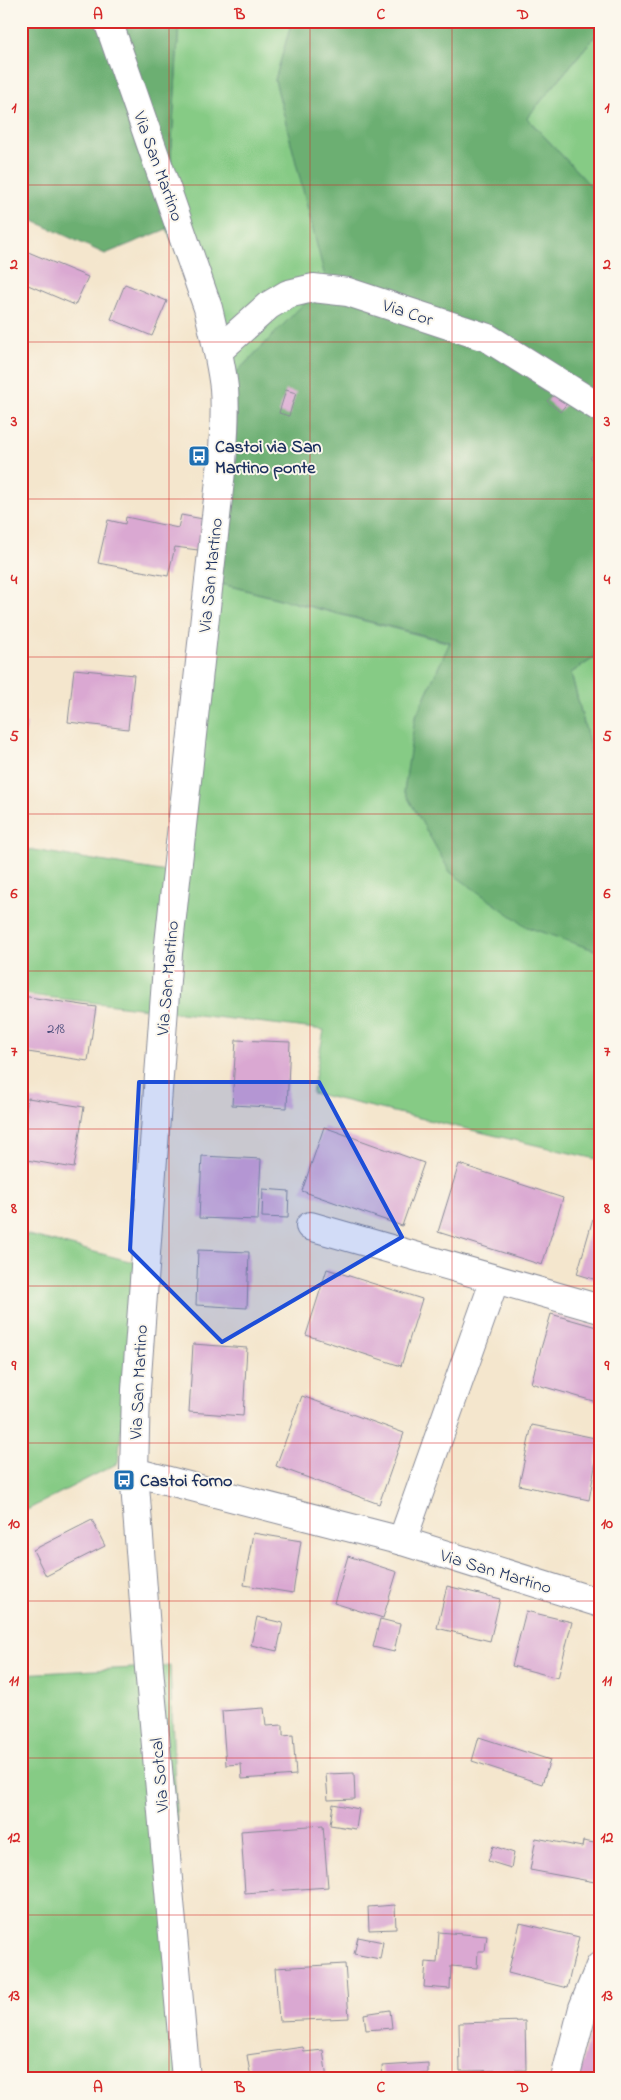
<svg xmlns="http://www.w3.org/2000/svg" width="621" height="2100" font-family="'Indie Flower',sans-serif">
<style>
.green{fill:#86cb85;stroke:#507d72}
.forest{fill:#6caf72;stroke:#446f68}
.building{fill:#daa8d2}
.lines{fill:none;stroke-linecap:round;stroke-linejoin:round}
.minor-casing{stroke:#888a96;stroke-width:30}
.tertiary-casing{stroke:#888a96;stroke-width:30}
.minor{stroke:#fff;stroke-width:28}
.tertiary{stroke:#fff;stroke-width:28}
.marked{fill:#1d4ed8;fill-opacity:0.2;stroke:#1d4ed8;stroke-width:4;stroke-linejoin:round}
.grid{fill:none;stroke:#d62828;stroke-width:1;stroke-opacity:0.55}
.labels{text-anchor:middle;stroke-width:4;stroke-linejoin:round;paint-order:stroke}
.number-label{font-size:15px;fill:#4b4d7b}
.street-label{font-size:18px;fill:#1b2f5e;stroke:#fbf7ec}
.poi-label{font-size:18px;font-weight:bold;fill:#1b2f5e;stroke:#fbf7ec;text-anchor:start}
.neatline{fill:none;stroke:#d62828;stroke-width:2}
.grid-label{font-size:16px;text-anchor:middle;font-weight:bold;fill:#d62828}
</style>
<rect width="100%" height="100%" fill="#fbf7ec"/>
<filter id="ink" filterUnits="userSpaceOnUse"><feTurbulence type="fractalNoise" baseFrequency=".02" numOctaves="2"/><feDisplacementMap in="SourceGraphic" scale="10" xChannelSelector="R" yChannelSelector="G"/><feConvolveMatrix kernelMatrix="1 2 1 2 8 2 1 2 1" color-interpolation-filters="sRGB"/></filter>
<filter id="wash" filterUnits="userSpaceOnUse"><feTurbulence type="fractalNoise" baseFrequency=".0096" numOctaves="4" result="noise"/><feDisplacementMap in="SourceGraphic" scale="20" xChannelSelector="R" yChannelSelector="G"/><feGaussianBlur stdDeviation="1.12" result="paint"/><feColorMatrix in="noise" values="0 0 0 0 0 0 0 0 0 0 0 0 0 0 0 0 0 1.4 0 .05"/><feComposite in="paint" operator="in"/></filter>
<g filter="url(#wash)">
<rect width="100%" height="100%" fill="#f4e6cd"/>
<!-- green -->
<g class="green">
<polygon points="179,21 292,21 275,80 327,281 230,379 167,229"/>
<polygon points="600,30 600,196 527,118"/>
<polygon points="218,583 450,643 415,718 600,952 600,1160 312,1093 324,1030 21,994 21,848 185,875"/>
<polygon points="600,654 600,786 571,673"/>
<polygon points="21,1233 137,1263 118,1463 21,1513"/>
<polygon points="170,1666 187,2079 21,2079 21,1674"/>
</g>
<!-- forest -->
<g class="forest">
<polygon points="26,21 179,21 167,229 105,254 21,215 21,25 26,24"/>
<polygon points="292,21 600,21 600,30 527,118 600,196 600,654 571,673 600,786 600,952 527,927 450,872 404,791 415,718 450,642 218,583 230,379 326,281 275,80"/>
</g>
<g id="blocks">
<!-- building -->
<g class="building">
<polygon points="21,249 88,277 75,305 21,282"/>
<polygon points="125,284 167,301 152,336 111,319"/>
<polygon points="286,390 296,393 289,416 279,413"/>
<polygon points="557,390 569,401 560,412 547,401"/>
<polygon points="600,447 600,468 590,458"/>
<polygon points="181,515 203,519 198,550 175,547 168,576 98,563 108,520 125,524 126,517 178,528"/>
<polygon points="74,669 134,675 128,729 68,722"/>
<polygon points="21,723 27,724 22,752 21,752"/>
<polygon points="22,996 96,1007 88,1061 21,1051"/>
<polygon points="236,1040 290,1042 287,1108 232,1105"/>
<polygon points="28,1098 84,1107 74,1168 21,1159 21,1137"/>
<polygon points="324,1127 424,1163 402,1226 302,1191"/>
<polygon points="202,1156 261,1159 258,1220 199,1218"/>
<polygon points="459,1164 563,1198 542,1265 438,1232"/>
<polygon points="263,1189 289,1191 288,1218 262,1217"/>
<polygon points="594,1215 600,1217 600,1281 577,1274"/>
<polygon points="198,1250 249,1252 247,1308 196,1305"/>
<polygon points="327,1269 422,1299 401,1366 306,1335"/>
<polygon points="551,1314 600,1328 600,1403 531,1383"/>
<polygon points="193,1344 247,1348 243,1416 189,1412"/>
<polygon points="302,1396 404,1433 379,1504 276,1466"/>
<polygon points="532,1425 600,1439 589,1500 519,1485"/>
<polygon points="92,1520 105,1546 46,1576 33,1550"/>
<polygon points="253,1533 301,1541 293,1593 244,1585"/>
<polygon points="348,1556 397,1572 383,1618 334,1603"/>
<polygon points="447,1586 500,1599 490,1641 437,1628"/>
<polygon points="526,1611 572,1622 558,1678 512,1666"/>
<polygon points="257,1617 283,1623 277,1651 251,1645"/>
<polygon points="380,1619 400,1624 394,1652 373,1647"/>
<polygon points="264,1708 266,1726 283,1725 283,1736 293,1735 296,1775 242,1779 241,1764 226,1765 222,1711"/>
<polygon points="479,1737 550,1760 542,1784 472,1761"/>
<polygon points="354,1773 355,1799 328,1800 326,1774"/>
<polygon points="333,1804 359,1809 356,1829 330,1825"/>
<polygon points="323,1825 328,1887 245,1893 241,1831"/>
<polygon points="536,1838 582,1847 583,1841 600,1844 600,1883 530,1870"/>
<polygon points="493,1846 514,1853 511,1868 488,1861"/>
<polygon points="395,1905 396,1929 369,1930 368,1907"/>
<polygon points="520,1923 579,1937 567,1988 508,1973"/>
<polygon points="439,1932 487,1936 485,1951 478,1951 477,1968 451,1966 450,1989 424,1987 426,1962 437,1963"/>
<polygon points="358,1937 383,1942 380,1959 354,1954"/>
<polygon points="345,1964 349,2018 279,2021 275,1968"/>
<polygon points="390,2010 392,2028 366,2030 364,2014"/>
<polygon points="594,2017 600,2019 600,2079 577,2079"/>
<polygon points="525,2021 526,2070 460,2071 459,2023"/>
<polygon points="303,2047 304,2052 323,2050 327,2079 251,2079 247,2055"/>
<polygon points="428,2063 428,2073 412,2075 412,2079 383,2079 382,2066"/>
</g>
</g>
</g>
<g filter="url(#ink)">
<use href="#blocks" fill-opacity="0" stroke="#888a96" stroke-width="1"/>
<g class="lines">
<!-- minor casing -->
<g class="minor-casing">
<g id="minor">
<polyline points="218,351 268,306 288,294 313,288 348,292 488,338 600,408"/>
<polyline points="310,1226 600,1309"/>
<polyline points="134,1472 402,1541 600,1603"/>
<polyline points="402,1541 495,1279"/>
<polyline points="565,2079 583,2008 600,1966"/>
</g>
</g>
<!-- tertiary casing -->
<g class="tertiary-casing">
<path id="tertiary" d="M 108,21 L 208,308 C 214,334 221,361 224,388 C 226,413 224,437 222,462 L 168,953 L 136,1390 L 134,1472 L 149,1668 L 186,2079"/>
</g>
<!-- minor -->
<use href="#minor" class="minor"/>
<!-- tertiary -->
<use href="#tertiary" class="tertiary"/>
</g>
</g>
<!-- marked area -->
<path class="marked" d="M 139,1082 L 319,1082 L 402,1237 L 222,1342 L 130,1250 Z"/>
<!-- grid -->
<path class="grid" d="M 169,21 L 169,2079M 310,21 L 310,2079M 452,21 L 452,2079M 21,185 L 600,185M 21,342 L 600,342M 21,499 L 600,499M 21,657 L 600,657M 21,814 L 600,814M 21,971 L 600,971M 21,1129 L 600,1129M 21,1286 L 600,1286M 21,1443 L 600,1443M 21,1601 L 600,1601M 21,1758 L 600,1758M 21,1915 L 600,1915"/>
<!-- icons -->
<defs>
<g id="bus-square" transform="scale(1.125)"><rect x="-9" y="-9" width="18" height="18" rx="4" fill="#1f6fb2" stroke="#fbf7ec"/><path d="M-5-6H5V4H4V6H2V4H-2V6H-4V4H-5ZM-3.5-4V0h7V-4ZM-3.5 1.2v1.5H-2V1.2ZM2 1.2v1.5H3.5V1.2Z" fill="#fff"/></g>
</defs>
<g fill-rule="evenodd">
<use href="#bus-square" x="199" y="456"/>
<use href="#bus-square" x="124" y="1480"/>
</g>
<g class="labels">
<!-- number labels -->
<g class="number-label">
<text x="56" y="1033">218</text>
</g>
<!-- street labels -->
<g class="street-label">
<text transform="translate(159 166) rotate(70)" y="6">Via San Martino</text>
<text transform="translate(408 312) rotate(18)" y="6">Via Cor</text>
<text transform="translate(210 575) rotate(-84)" y="6">Via San Martino</text>
<text transform="translate(167 978) rotate(-85)" y="6">Via San Martino</text>
<text transform="translate(138 1382) rotate(-87)" y="6">Via San Martino</text>
<text transform="translate(496 1571) rotate(17)" y="6">Via San Martino</text>
<text transform="translate(159 1775) rotate(-95)" y="6">Via Sotcal</text>
</g>
<!-- poi labels -->
<g class="poi-label">
<text x="215" y="452">Castoi via San<tspan x="215" dy="21">Martino ponte</tspan></text>
<text x="140" y="1486">Castoi forno</text>
</g>
</g>
<!-- margin -->
<rect width="621" height="2100" fill="none" stroke="#fbf7ec" stroke-width="55"/>
<rect x="28" y="28" width="566" height="2044" class="neatline"/>
<g class="grid-label">
<text x="98" y="19">A</text>
<text x="240" y="19">B</text>
<text x="381" y="19">C</text>
<text x="523" y="19">D</text>
<text x="14" y="112">1</text>
<text x="607" y="112">1</text>
<text x="14" y="269">2</text>
<text x="607" y="269">2</text>
<text x="14" y="426">3</text>
<text x="607" y="426">3</text>
<text x="14" y="584">4</text>
<text x="607" y="584">4</text>
<text x="14" y="741">5</text>
<text x="607" y="741">5</text>
<text x="14" y="898">6</text>
<text x="607" y="898">6</text>
<text x="14" y="1056">7</text>
<text x="607" y="1056">7</text>
<text x="14" y="1213">8</text>
<text x="607" y="1213">8</text>
<text x="14" y="1370">9</text>
<text x="607" y="1370">9</text>
<text x="14" y="1528">10</text>
<text x="607" y="1528">10</text>
<text x="14" y="1685">11</text>
<text x="607" y="1685">11</text>
<text x="14" y="1842">12</text>
<text x="607" y="1842">12</text>
<text x="14" y="2000">13</text>
<text x="607" y="2000">13</text>
<text x="98" y="2092">A</text>
<text x="240" y="2092">B</text>
<text x="381" y="2092">C</text>
<text x="523" y="2092">D</text>
</g>
</svg>
